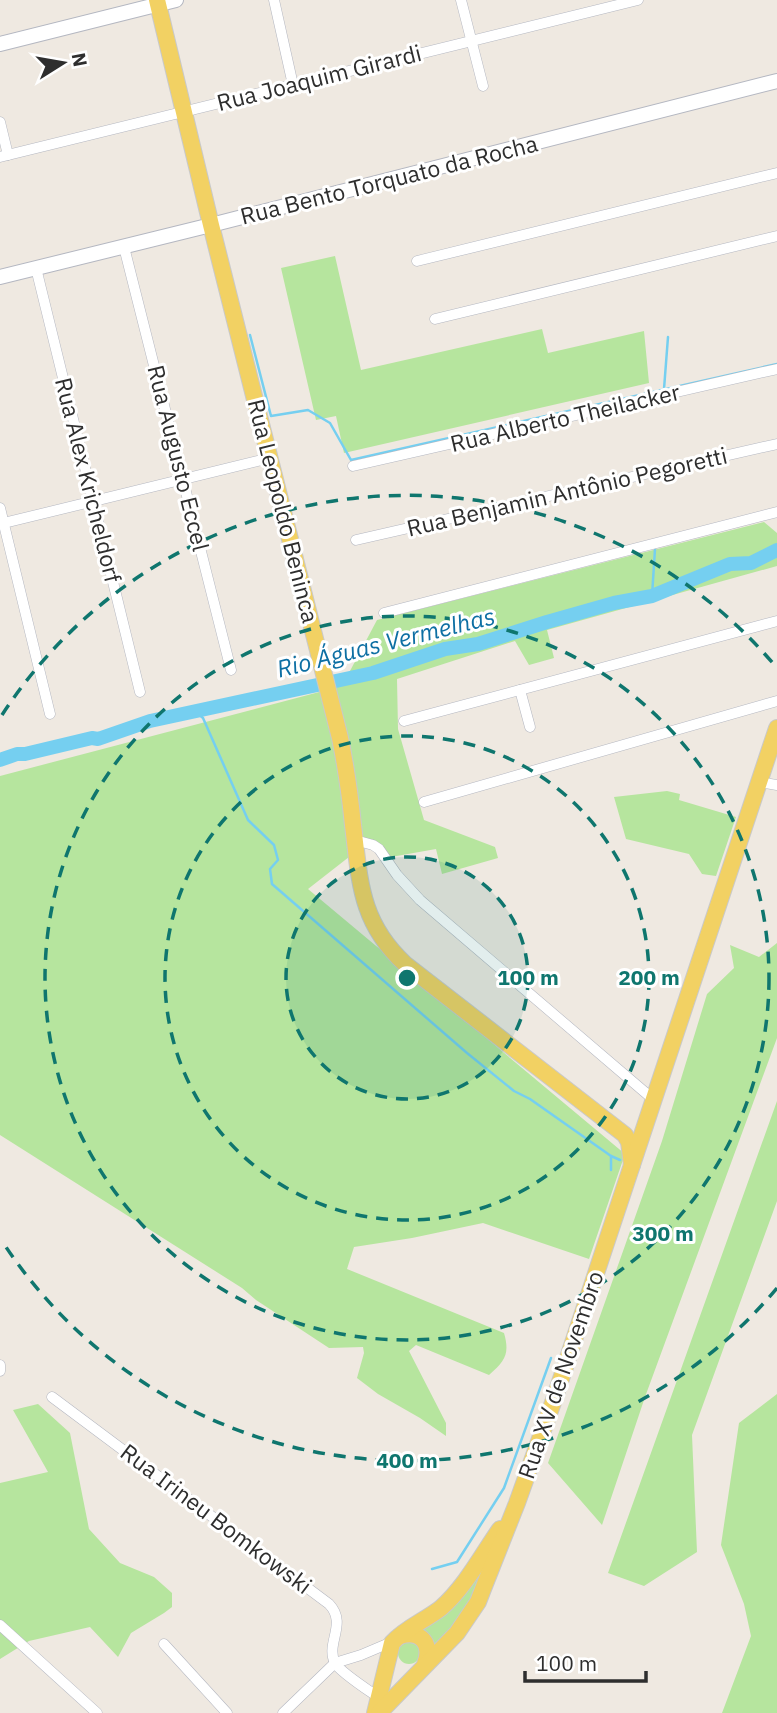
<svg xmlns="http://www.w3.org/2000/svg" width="777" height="1713" font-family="'IBM Plex Sans',sans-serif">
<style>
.green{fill:#b6e59e}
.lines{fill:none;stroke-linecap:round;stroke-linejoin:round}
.stream{stroke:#75cff0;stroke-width:2.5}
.river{stroke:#75cff0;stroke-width:14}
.street-casing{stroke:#b4b7c1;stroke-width:11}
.secondary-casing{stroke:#b4b7c1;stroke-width:16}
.primary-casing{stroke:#c9c9c9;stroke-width:18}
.street{stroke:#fff;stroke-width:10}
.secondary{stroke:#fff;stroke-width:14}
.primary{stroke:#f2d163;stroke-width:16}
.ring{fill:none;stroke:#0f766e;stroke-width:3.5;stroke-dasharray:12 9}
.labels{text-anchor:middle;stroke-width:6;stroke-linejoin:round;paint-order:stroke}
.street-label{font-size:23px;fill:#2e2e2e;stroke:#fff}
.water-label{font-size:24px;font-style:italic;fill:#0d6fa3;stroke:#fff}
.centre{fill:#0f766e;stroke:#fff;stroke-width:3.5}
.ring-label{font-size:21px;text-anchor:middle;font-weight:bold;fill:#0f766e;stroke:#fff;stroke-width:6;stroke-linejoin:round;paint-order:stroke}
</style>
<rect width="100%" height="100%" fill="#efe9e1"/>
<!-- green -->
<g class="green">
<polygon points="335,256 361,370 542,329 548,353 644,331 649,383 344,453 336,416 316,420 281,268"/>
<path d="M 764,522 L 777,533 L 777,566 L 547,630 L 554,658 L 529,665 L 515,641 L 397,679 L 398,729 L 424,820 L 495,847 L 498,858 L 442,874 L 436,849 L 391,857 L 372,839 L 308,889 L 625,1154 L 589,1259 L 483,1223 L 412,1238 L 354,1247 L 347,1269 L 504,1333 C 510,1354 505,1361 489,1375 L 416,1345 L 409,1351 L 446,1423 L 446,1436 L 420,1418 L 378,1394 L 357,1378 L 364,1353 L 363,1347 L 329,1348 L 256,1300 L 242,1288 L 0,1135 L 0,776 L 342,686 L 377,620 Z"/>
<polygon points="667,791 680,794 679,800 736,817 716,876 702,874 689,854 626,839 614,797"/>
<polygon points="777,943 777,1038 645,1397 602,1525 548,1463 662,1141 707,994 734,968 730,945 759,957"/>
<polygon points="777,1101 777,1201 692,1435 697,1552 644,1586 608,1573"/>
<polygon points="777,1394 777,1713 722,1713 751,1636 744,1604 721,1545 739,1423"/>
<polygon points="38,1404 70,1433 89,1529 120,1563 154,1577 172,1593 172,1607 164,1613 131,1633 118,1657 90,1627 29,1641 0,1659 0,1483 48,1472 13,1410"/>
<polygon points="490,1549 471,1605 434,1650 431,1638 422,1628"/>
<circle cx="409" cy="1653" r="11"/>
</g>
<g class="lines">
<!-- stream -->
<g class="stream">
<polyline points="250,335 271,416 308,410 330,423 351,460 777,364"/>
<polyline points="664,389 668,337"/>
<polyline points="652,596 655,549"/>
<polyline points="196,712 203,718 248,820 274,845 278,860 270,869 272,884 467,1053 514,1091 530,1099 611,1156 620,1160"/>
<polyline points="611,1156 611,1170"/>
<polyline points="432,1569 457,1562 504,1488 551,1358"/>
</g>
<!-- river -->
<polyline class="river" points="0,760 17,754 25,754 92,738 98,739 150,721 373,673 445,649 478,644 547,622 614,603 652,596 730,564 751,563 777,550"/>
<!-- street casing -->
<g class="street-casing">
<g id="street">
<polyline points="274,0 293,85"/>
<polyline points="461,0 483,86"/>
<polyline points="0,122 8,155"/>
<polyline points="0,157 638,0"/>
<polyline points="124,247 231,670"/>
<polyline points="417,261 777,173"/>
<polyline points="36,268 140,692"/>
<polyline points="435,319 777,236"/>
<polyline points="353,466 777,369"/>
<polyline points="0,508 50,714"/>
<polyline points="0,524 270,458"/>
<polyline points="356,540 777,444"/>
<polyline points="384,613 777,512"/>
<polyline points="520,690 530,727"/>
<polyline points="404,721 777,621"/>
<polyline points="759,782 777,785"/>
<polyline points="424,802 777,701"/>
<polyline points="355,840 373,845 379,849 397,875 420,900 654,1100"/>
<polyline points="0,1365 0,1371"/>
<path d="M 52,1397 L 329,1604 C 348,1624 325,1643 335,1663 C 340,1672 368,1690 378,1697"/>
<polyline points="0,1625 97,1713"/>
<polyline points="164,1644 227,1713"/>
<polyline points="283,1713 335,1663 361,1655 394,1641"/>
</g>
</g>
<!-- secondary casing -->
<g class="secondary-casing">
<g id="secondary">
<polyline points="0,44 176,0"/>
<polyline points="0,277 211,225 777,81"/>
</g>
</g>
<!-- primary casing -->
<g class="primary-casing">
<g id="primary">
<path d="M 157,0 L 211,225 L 340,738 C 346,767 350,795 353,825 C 360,882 360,922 405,964 L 625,1135 L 629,1142 L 632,1165"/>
<path d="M 400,1636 C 420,1629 433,1644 425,1664"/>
<path d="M 375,1713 L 392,1643 C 405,1628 426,1620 441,1608 C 465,1587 482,1555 500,1529"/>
<polyline points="379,1713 457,1633 478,1602 483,1589 517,1503 556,1394 777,728"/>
</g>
</g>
<!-- street -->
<use href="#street" class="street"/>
<!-- secondary -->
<use href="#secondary" class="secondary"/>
<!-- primary -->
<use href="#primary" class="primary"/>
</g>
<!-- distance rings -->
<circle cx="407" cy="978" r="121" fill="#0f766e" fill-opacity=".12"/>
<g class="ring">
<circle cx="407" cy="978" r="121"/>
<circle cx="407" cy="978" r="242"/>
<circle cx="407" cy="978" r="362"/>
<path d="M777 1288A483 483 0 0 1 2 1241M2 715A483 483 0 0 1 777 668"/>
</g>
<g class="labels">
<!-- street labels -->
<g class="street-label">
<text transform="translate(319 78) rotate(-14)" y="8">Rua Joaquim Girardi</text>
<text transform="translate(389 180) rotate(-14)" y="8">Rua Bento Torquato da Rocha</text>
<text transform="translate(565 418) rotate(-13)" y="8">Rua Alberto Theilacker</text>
<text transform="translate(178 458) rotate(76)" y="8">Rua Augusto Eccel</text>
<text transform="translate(88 480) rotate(76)" y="8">Rua Alex Kricheldorf</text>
<text transform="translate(567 492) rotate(-13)" y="8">Rua Benjamin Antônio Pegoretti</text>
<text transform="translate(283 511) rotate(76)" y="8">Rua Leopoldo Beninca</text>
<text transform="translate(561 1375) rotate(-71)" y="8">Rua XV de Novembro</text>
<text transform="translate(216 1519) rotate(37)" y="8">Rua Irineu Bomkowski</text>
</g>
<!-- water labels -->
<g class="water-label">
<text transform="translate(386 643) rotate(-14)" y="8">Rio Águas Vermelhas</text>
</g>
</g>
<circle cx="407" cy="978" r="10" class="centre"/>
<g class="ring-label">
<text x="528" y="985">100 m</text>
<text x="649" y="985">200 m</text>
<text x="663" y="1241">300 m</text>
<text x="407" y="1468">400 m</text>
</g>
<!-- north arrow -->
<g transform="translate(63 63) rotate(79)" stroke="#ffffff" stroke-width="5" paint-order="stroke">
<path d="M0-5L12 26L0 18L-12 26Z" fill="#2e2e2e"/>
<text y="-10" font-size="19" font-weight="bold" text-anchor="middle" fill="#2e2e2e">N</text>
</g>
<!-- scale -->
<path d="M525 1671v10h121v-10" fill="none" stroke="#2e2e2e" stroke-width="3.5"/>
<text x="536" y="1671" font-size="21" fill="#2e2e2e" stroke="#ffffff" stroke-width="5" paint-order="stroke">100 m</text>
</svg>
